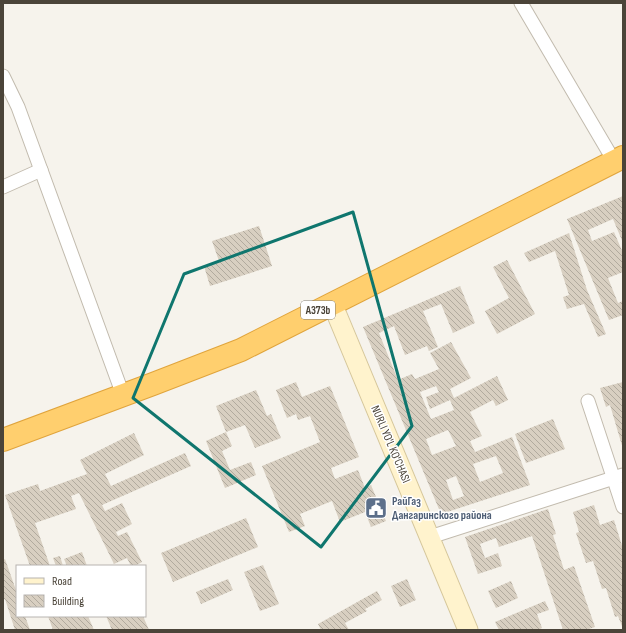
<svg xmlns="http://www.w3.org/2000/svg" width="626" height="633" font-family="'Sofia Sans Condensed',sans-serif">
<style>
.building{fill:url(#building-back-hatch);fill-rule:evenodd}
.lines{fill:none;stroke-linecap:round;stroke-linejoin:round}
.street-casing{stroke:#c2bbae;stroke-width:15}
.secondary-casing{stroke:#d6c79b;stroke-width:21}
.highway-casing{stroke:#e0a43c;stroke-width:24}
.street{stroke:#fff;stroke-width:13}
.secondary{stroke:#fff3cd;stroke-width:19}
.highway{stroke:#ffcf6e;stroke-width:22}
.marked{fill:none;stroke:#0f766e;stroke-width:3;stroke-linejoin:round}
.labels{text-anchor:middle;stroke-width:3;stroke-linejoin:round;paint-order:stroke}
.shield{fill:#fff;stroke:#817c74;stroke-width:1}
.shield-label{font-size:11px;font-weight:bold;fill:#4b4439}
.street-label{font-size:12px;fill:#4b4439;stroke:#fff}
.service-label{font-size:12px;font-weight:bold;fill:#4e5e75;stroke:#fff;text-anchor:start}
</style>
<defs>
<pattern id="building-back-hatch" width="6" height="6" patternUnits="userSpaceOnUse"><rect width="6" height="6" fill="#d8cfc1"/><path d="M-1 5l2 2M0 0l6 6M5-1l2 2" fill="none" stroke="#b1aa9e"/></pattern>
</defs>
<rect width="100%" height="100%" fill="#f6f3ec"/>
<!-- building -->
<g class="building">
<polygon points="623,196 623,243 613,219 588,230 592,241 614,232 623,253 623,272 608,278 618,303 623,301 623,315 609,320 567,219"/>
<polygon points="259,226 272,266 210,286 204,266 219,261 212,241"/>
<polygon points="569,233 587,290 606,334 598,337 584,304 567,309 563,297 569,295 555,251 529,262 524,253"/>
<polygon points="507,260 535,314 497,334 485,311 509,298 493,267"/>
<path d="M 460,286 L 475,323 L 453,333 L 441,304 L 423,311 L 438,347 L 429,351 L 427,346 L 405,355 L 394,326 L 379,333 L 398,380 L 412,374 L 415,379 L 439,369 L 430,353 L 451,342 L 471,378 L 450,389 L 454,398 L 497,376 L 508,400 L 496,406 L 493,400 L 470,412 L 482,436 L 470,441 L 475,452 L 512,437 L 530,485 L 441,514 L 363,327 ZM 436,386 L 439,392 L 426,397 L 430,409 L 450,400 L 454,410 L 431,419 L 420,392 ZM 448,430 L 456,446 L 432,455 L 426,439 ZM 496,456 L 503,473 L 480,482 L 473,464 ZM 456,476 L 464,496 L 453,500 L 446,480 Z"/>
<polygon points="296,382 302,397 330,386 359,457 331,468 335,479 358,470 365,488 371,485 386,521 371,527 365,512 340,522 332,501 300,514 305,526 289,532 262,466 320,442 310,416 298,420 296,414 287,418 276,390"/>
<polygon points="623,382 623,449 610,405 606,407 600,388"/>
<polygon points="256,390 267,416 271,414 281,438 255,448 245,425 226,432 232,446 222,451 230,470 251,462 256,475 225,488 206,441 226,432 216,406"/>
<polygon points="553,419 565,449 526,463 515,434"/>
<polygon points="134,433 144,455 105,474 111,486 185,453 191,466 102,505 105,511 122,503 132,524 116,532 118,536 127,532 142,562 135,566 131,566 127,558 114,564 79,493 71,496 76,509 35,523 50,566 30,566 5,495 38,484 40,491 87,474 80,460"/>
<polygon points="594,505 600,525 614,520 623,549 623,629 618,616 615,617 606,588 602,589 593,561 586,563 576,533 579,532 573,512"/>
<polygon points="548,509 556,534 553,535 564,570 574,566 595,627 586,630 563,630 532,536 499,547 496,538 480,544 485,558 498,553 502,566 478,574 465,537"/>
<polygon points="246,518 258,547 173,582 161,553"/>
<polygon points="82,552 87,566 67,566 64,559"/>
<polygon points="60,556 63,566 56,566 53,558"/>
<polygon points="5,559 17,593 17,616 25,616 30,630 15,630 5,599 3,600 3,560"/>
<polygon points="263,565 279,604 260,611 244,572"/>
<polygon points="228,579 233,590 201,604 196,592"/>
<polygon points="407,579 416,600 400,607 391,586"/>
<polygon points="511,581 518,598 496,608 488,591"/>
<polygon points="377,591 382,600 365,609 367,611 345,623 349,630 321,630 318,624"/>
<polygon points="545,601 549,610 537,614 542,628 538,630 499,630 495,622"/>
<polygon points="48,616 88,616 94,630 53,630"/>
<polygon points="106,616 143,616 149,630 112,630"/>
</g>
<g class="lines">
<!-- street casing -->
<g class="street-casing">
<g id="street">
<polyline points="521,3 614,161"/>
<polyline points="3,76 18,107 123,395"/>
<polyline points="3,187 41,170"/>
<polyline points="588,401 623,507"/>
<polyline points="430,537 623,475"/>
</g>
</g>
<!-- secondary casing -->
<g class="secondary-casing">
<polyline id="secondary" points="332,303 468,630"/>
</g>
<!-- highway casing -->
<g class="highway-casing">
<polyline id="highway" points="3,440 153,384 241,350 623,157"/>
</g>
<!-- street -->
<use href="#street" class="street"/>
<!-- secondary -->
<use href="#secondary" class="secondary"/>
<!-- highway -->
<use href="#highway" class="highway"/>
</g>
<!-- marked area -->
<path class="marked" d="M 353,212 L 412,426 L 321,547 L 133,398 L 184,274 Z"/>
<!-- icons -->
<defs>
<g id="civic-square" transform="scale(1.15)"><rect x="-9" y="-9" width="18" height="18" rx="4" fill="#5c6f8a" stroke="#fff"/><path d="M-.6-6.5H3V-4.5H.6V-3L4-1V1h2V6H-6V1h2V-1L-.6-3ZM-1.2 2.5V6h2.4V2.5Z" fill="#fff"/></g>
</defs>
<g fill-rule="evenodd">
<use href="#civic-square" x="376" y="508"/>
</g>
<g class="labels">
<!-- shield labels -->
<rect class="shield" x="301" y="301" width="34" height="18" rx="3"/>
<g class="shield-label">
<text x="318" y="314">A373b</text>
</g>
<!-- street labels -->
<g class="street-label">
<text transform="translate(391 444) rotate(67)" y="4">NURLI YO'L KO'CHASI</text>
</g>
<!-- service labels -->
<g class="service-label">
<text x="392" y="505">РайГаз<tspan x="392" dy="14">Дангаринского района</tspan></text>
</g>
</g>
<!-- border -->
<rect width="626" height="633" fill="none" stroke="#4b4439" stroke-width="8"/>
<!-- legend -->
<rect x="16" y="565" width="130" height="52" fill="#ffffff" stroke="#b7b4b0"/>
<rect x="24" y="578" width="20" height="6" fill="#fff3cd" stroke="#b7b4b0"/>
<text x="52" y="585" font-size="12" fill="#4b4439">Road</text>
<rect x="24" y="595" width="20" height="12" fill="url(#building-back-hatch)" stroke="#b7b4b0"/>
<text x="52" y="605" font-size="12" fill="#4b4439">Building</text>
</svg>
